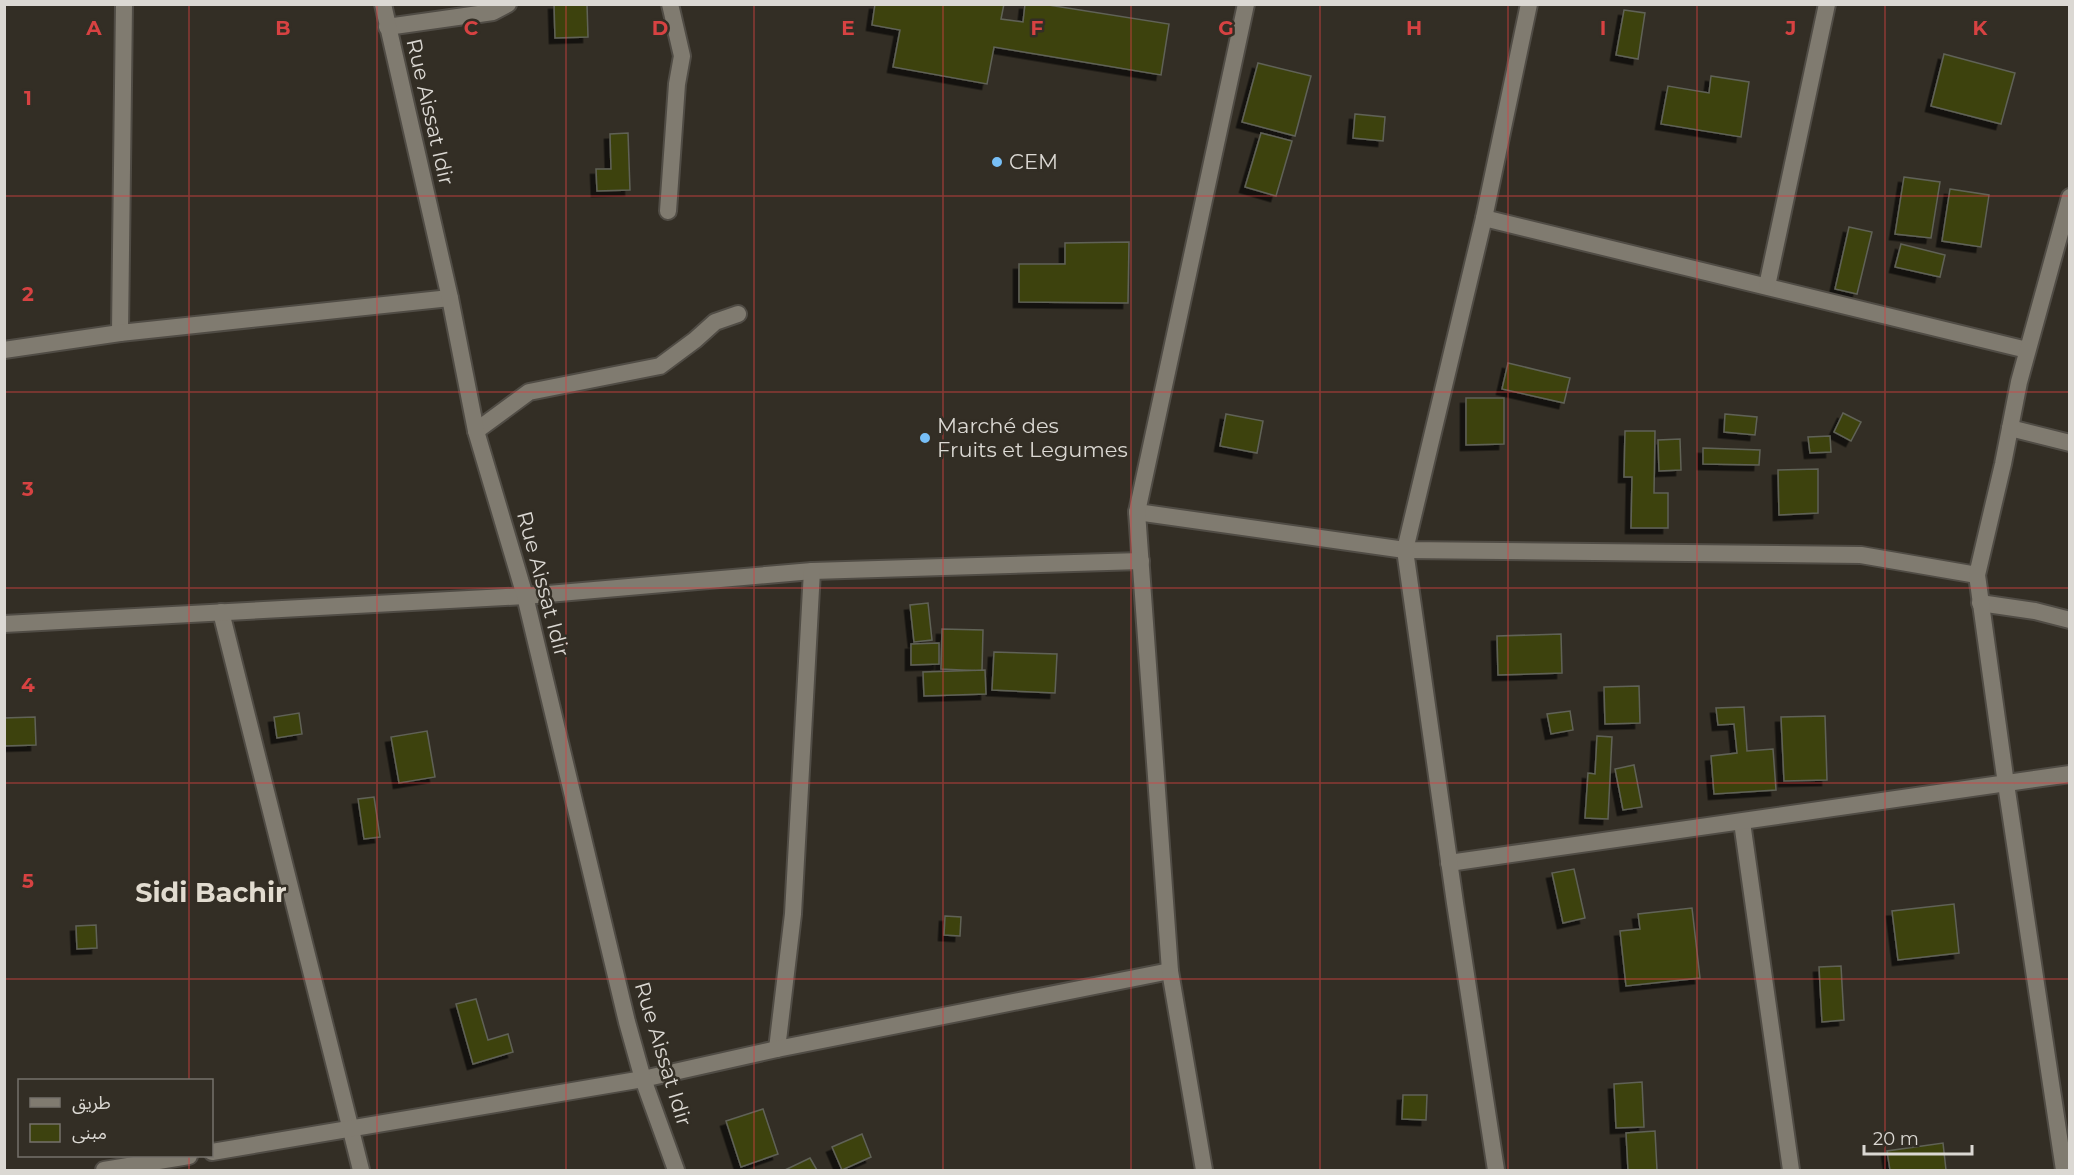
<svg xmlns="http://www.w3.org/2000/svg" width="2074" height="1175" font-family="Montserrat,'Noto Sans Arabic',sans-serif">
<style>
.building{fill:#3d420f;stroke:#606257;stroke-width:1.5;filter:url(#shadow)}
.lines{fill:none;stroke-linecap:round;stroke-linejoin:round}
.service-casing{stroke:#504c45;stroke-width:20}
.minor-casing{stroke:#504c45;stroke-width:20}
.tertiary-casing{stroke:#504c45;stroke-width:20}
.service{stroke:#807b70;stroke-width:16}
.minor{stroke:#807b70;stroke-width:16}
.tertiary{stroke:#807b70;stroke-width:16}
.grid{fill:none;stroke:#d74242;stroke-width:1.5;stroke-opacity:0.55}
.poi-dot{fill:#77bff7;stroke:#332e25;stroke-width:2}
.labels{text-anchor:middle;stroke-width:5;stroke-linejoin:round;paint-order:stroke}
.street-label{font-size:21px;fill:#dbd8d3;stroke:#332e25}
.poi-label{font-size:21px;fill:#dbd8d3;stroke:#332e25;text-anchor:start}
.district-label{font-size:27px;font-weight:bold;fill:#e2dcd0;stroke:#332e25}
.grid-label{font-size:20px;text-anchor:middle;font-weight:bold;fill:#d74242;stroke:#332e25;stroke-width:5;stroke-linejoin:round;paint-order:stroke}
</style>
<defs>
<filter id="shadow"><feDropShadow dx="-5.5" dy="5.5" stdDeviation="0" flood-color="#0009"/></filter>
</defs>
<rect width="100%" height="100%" fill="#332e25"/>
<!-- building -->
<g class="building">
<polygon points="554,4 587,4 588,37 555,38"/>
<polygon points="875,4 1004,4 1001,19 1023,22 1025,4 1042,4 1169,24 1161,75 994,47 987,84 893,67 900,30 872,25"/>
<polygon points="1624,10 1645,13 1638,59 1616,55"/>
<polygon points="1944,54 2015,73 2001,124 1931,106"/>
<polygon points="1258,63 1311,76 1295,136 1242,122"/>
<polygon points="1711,76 1749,82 1741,137 1661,124 1668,86 1709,93"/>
<polygon points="1355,114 1385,117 1383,141 1353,138"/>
<polygon points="628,133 630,190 597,191 596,169 611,169 610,134"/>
<polygon points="1261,133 1292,141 1276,196 1245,187"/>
<polygon points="1904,177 1940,182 1931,238 1895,234"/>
<polygon points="1950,189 1989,195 1981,247 1942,241"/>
<polygon points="1849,227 1872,232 1857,294 1835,289"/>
<polygon points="1129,242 1128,303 1019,302 1019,264 1065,264 1065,243"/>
<polygon points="1901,244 1945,255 1940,277 1895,267"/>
<polygon points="1508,363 1570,378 1564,403 1502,389"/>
<polygon points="1466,398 1504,398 1504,444 1466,445"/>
<polygon points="1843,413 1861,422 1851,441 1834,432"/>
<polygon points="1226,414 1263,421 1257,453 1220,446"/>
<polygon points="1725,414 1757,417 1755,435 1724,432"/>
<polygon points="1625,431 1655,431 1654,493 1668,493 1668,528 1631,528 1632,477 1624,477"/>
<polygon points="1830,436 1831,452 1810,453 1808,437"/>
<polygon points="1680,439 1681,470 1659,471 1658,440"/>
<polygon points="1703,448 1760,450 1759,465 1703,464"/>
<polygon points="1818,469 1818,513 1779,515 1778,470"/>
<polygon points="928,603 932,640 914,642 910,605"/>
<polygon points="942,629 983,630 982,671 941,669"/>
<polygon points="1561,634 1562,673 1498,675 1497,636"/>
<polygon points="939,643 939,664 911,665 911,644"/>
<polygon points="994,652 1057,654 1055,693 992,690"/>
<polygon points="985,670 986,694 924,696 923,672"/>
<polygon points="1639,686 1640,723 1605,724 1604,687"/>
<polygon points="1744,707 1747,751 1773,749 1776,790 1714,794 1711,756 1737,753 1734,724 1718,725 1716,708"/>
<polygon points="1570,711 1573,730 1551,734 1547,714"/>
<polygon points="299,713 302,734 277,738 274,717"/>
<polygon points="1825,716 1827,780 1784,781 1781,717"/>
<polygon points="35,717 36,745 4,746 4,718"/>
<polygon points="427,731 435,777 399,783 391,737"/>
<polygon points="1597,736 1612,737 1608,819 1585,818 1588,773 1595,774"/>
<polygon points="1634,765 1642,807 1623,810 1615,769"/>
<polygon points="374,797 380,837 364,839 358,799"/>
<polygon points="1574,869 1585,918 1563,923 1552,873"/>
<polygon points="1954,904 1959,953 1898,960 1892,911"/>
<polygon points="1692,908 1700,978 1626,986 1620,931 1640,929 1638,914"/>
<polygon points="945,916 961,917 960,936 944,935"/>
<polygon points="96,925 97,948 77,949 76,926"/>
<polygon points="1841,966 1844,1020 1822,1022 1819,967"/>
<polygon points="476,999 488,1040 508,1034 513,1052 473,1064 456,1004"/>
<polygon points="1642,1082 1644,1127 1616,1128 1614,1084"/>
<polygon points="1403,1095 1427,1095 1426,1120 1402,1119"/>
<polygon points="763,1109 778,1154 741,1167 726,1121"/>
<polygon points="1655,1131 1657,1170 1628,1170 1626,1133"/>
<polygon points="862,1134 871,1157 842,1170 832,1147"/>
<polygon points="1943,1143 1946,1170 1890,1170 1887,1151"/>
<polygon points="810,1158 817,1170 785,1170"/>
</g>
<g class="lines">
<!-- service casing -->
<g class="service-casing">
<g id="service">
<polyline points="387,27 493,12 508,4"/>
<polyline points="668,211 677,84 682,56 670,4"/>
</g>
</g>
<!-- minor casing -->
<g class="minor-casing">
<g id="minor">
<polyline points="1484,218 2027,350"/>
<polyline points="1767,286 1827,4"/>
<polyline points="120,333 124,4"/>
<polyline points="4,350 120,333 450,298"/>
<polyline points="2010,428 2070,443"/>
<polyline points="476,431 529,392 660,366 695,340 715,322 738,314"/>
<polyline points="1137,512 1405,550 1861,555 1977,575"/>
<polyline points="1980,603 2035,611 2070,620"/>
<polyline points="221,612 361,1170"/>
<polyline points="4,624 525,596 812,571 1141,561"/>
<polyline points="1742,822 1791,1170"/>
<polyline points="1449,863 2070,774"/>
<polyline points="777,1049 793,914 812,571"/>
<polyline points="212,1152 643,1079 777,1049 1170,971"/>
<polyline points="104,1170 189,1156"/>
<polyline points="1204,1170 1170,971 1137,512 1246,4"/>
<polyline points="1496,1170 1455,903 1405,550 1484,218 1529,4"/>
<polyline points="2064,1170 2006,784 1977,575 2003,464 2019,382 2070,197"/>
</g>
</g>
<!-- tertiary casing -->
<g class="tertiary-casing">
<polyline id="tertiary" points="383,4 450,298 476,431 525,596 627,1022 643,1079 676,1170"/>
</g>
<!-- service -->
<use href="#service" class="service"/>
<!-- minor -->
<use href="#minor" class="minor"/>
<!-- tertiary -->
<use href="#tertiary" class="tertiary"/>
</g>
<!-- grid -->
<path class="grid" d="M 189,4 L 189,1080M 377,4 L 377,1170M 566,4 L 566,1170M 754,4 L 754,1170M 943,4 L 943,1170M 1131,4 L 1131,1170M 1320,4 L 1320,1170M 1508,4 L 1508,1170M 1697,4 L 1697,1170M 1885,4 L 1885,1170M 4,196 L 2070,196M 4,392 L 2070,392M 4,588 L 2070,588M 4,783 L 2070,783M 4,979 L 2070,979M 189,1156 L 189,1170"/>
<!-- markers -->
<g class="poi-dot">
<circle cx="997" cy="162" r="6"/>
<circle cx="925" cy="438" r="6"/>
</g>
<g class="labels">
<!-- street labels -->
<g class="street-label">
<text transform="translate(430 112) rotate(77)" y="7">Rue Aissat Idir</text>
<text transform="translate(543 584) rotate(75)" y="7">Rue Aissat Idir</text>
<text transform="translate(663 1054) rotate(73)" y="7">Rue Aissat Idir</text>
</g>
<!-- poi labels -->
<g class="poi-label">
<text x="1009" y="169">CEM</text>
<text x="937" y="433">Marché des<tspan x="937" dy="24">Fruits et Legumes</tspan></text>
</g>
<!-- district labels -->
<g class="district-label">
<text x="211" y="902">Sidi Bachir</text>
</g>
</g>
<g class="grid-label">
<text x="94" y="35">A</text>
<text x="283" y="35">B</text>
<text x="471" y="35">C</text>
<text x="660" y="35">D</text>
<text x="848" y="35">E</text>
<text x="1037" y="35">F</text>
<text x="1226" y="35">G</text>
<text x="1414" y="35">H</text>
<text x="1603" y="35">I</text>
<text x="1791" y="35">J</text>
<text x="1980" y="35">K</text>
<text x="28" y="105">1</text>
<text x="28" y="301">2</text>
<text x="28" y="496">3</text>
<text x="28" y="692">4</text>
<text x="28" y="888">5</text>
</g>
<!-- border -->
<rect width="2074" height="1175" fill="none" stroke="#dbd8d3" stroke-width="12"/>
<!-- legend -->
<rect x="18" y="1079" width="195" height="78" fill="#332e25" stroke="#76726b" stroke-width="1.5"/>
<rect x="30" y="1098" width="30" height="9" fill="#807b70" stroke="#76726b" stroke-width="1.5"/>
<text x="72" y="1109" font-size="18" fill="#dbd8d3">طريق</text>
<rect x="30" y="1124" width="30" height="18" fill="#3d420f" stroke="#76726b" stroke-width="1.5"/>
<text x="72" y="1139" font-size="18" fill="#dbd8d3">مبنى</text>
<!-- scale -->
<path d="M1864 1145v9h108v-9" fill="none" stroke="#dbd8d3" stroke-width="3"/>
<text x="1873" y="1145" font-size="18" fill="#dbd8d3" stroke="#332e25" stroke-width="4.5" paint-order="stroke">20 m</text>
</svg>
